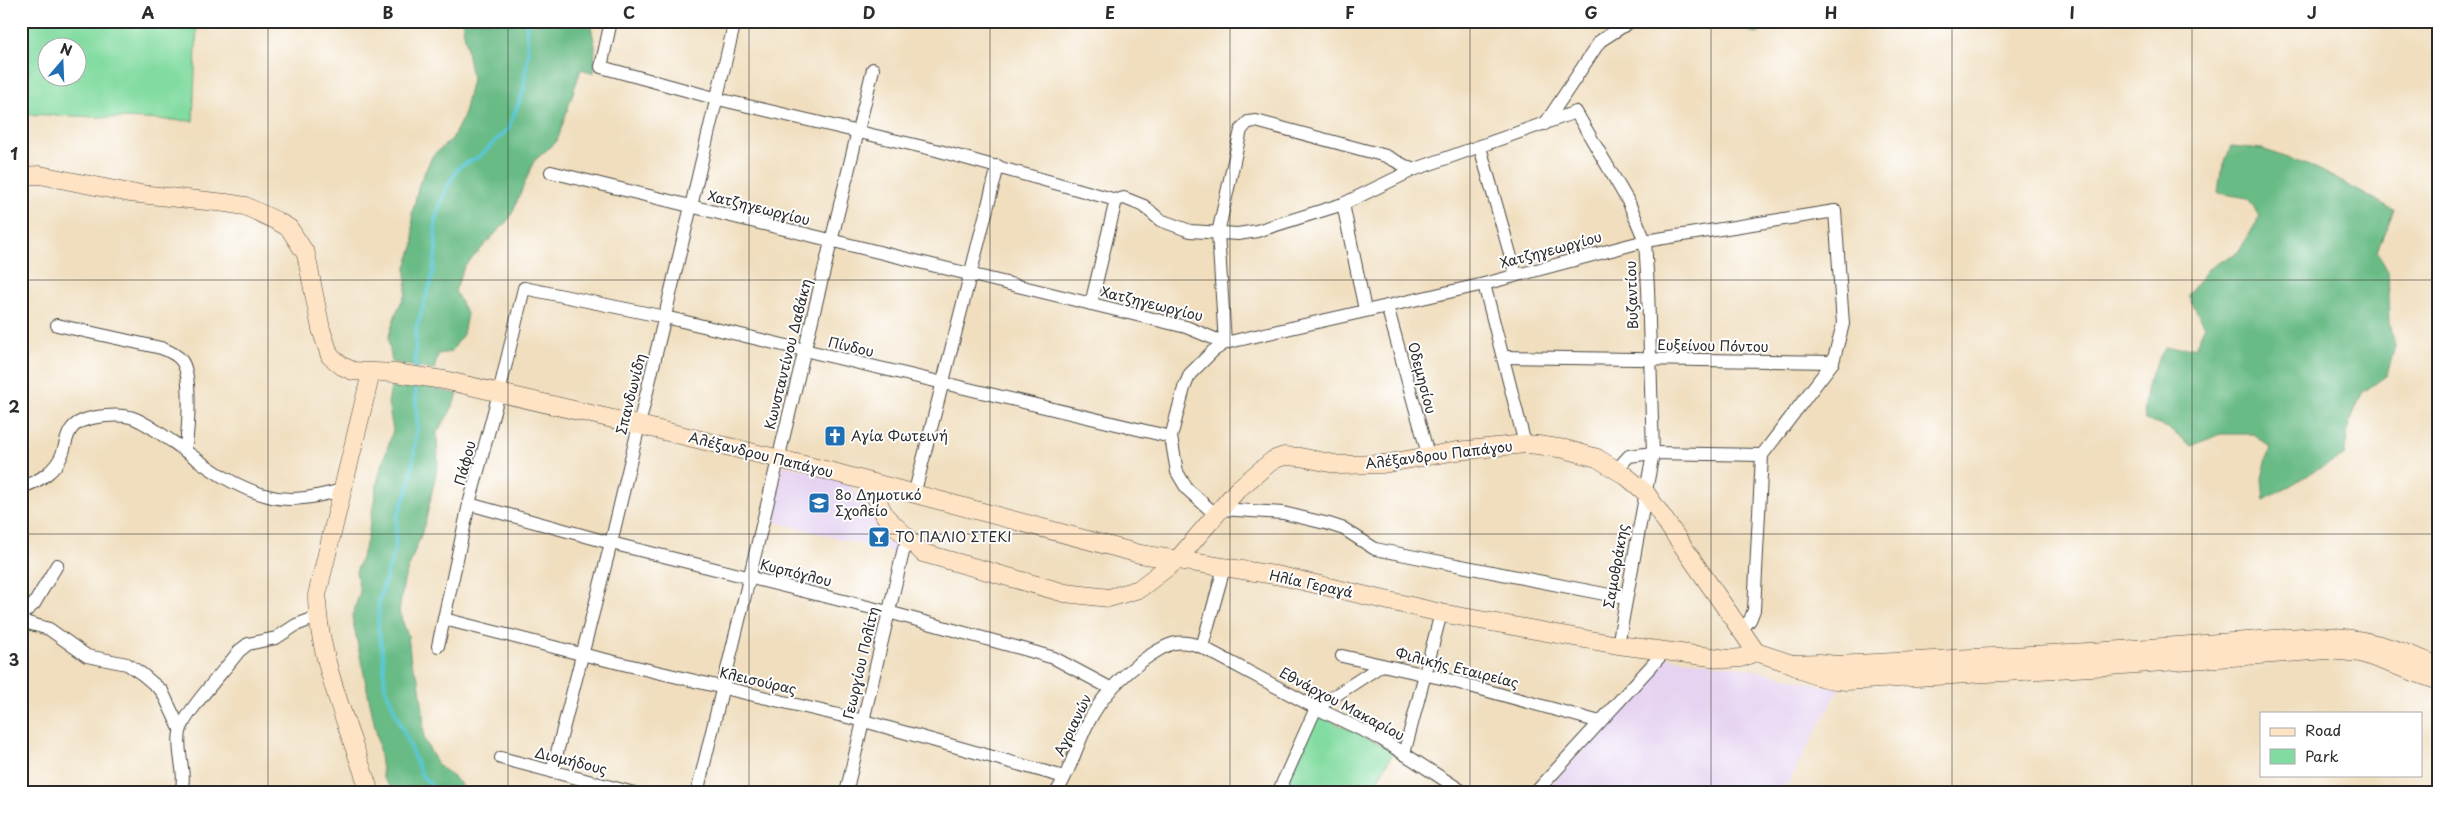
<svg xmlns="http://www.w3.org/2000/svg" width="2460" height="814" font-family="'Playpen Sans',sans-serif">
<style>
.built{fill:#e5d3f1}
.green{fill:#82dba0;stroke:#568366;fill-rule:evenodd}
.forest{fill:#69bb86;stroke:#4a7358}
.lines{fill:none;stroke-linecap:round;stroke-linejoin:round}
.stream{stroke:#5ac7d0;stroke-width:4}
.street-casing{stroke:#494641;stroke-width:14}
.secondary-casing{stroke:#494641;stroke-width:19}
.street{stroke:#fff;stroke-width:12}
.secondary{stroke:#fee4c5;stroke-width:18}
.grid{fill:none;stroke:#2b2b2b;stroke-width:1;stroke-opacity:0.55}
.labels{text-anchor:middle;stroke-width:4;stroke-linejoin:round;paint-order:stroke}
.street-label{font-size:14px;fill:#2b2b2b;stroke:#fff}
.poi-label{font-size:14px;fill:#2b2b2b;stroke:#fff;text-anchor:start}
.neatline{fill:none;stroke:#2b2b2b;stroke-width:2}
.grid-label{font-size:16px;text-anchor:middle;font-weight:bold;fill:#2b2b2b}
</style>
<rect width="100%" height="100%" fill="#fff"/>
<filter id="ink" filterUnits="userSpaceOnUse"><feTurbulence type="fractalNoise" baseFrequency=".02" numOctaves="2"/><feDisplacementMap in="SourceGraphic" scale="10" xChannelSelector="R" yChannelSelector="G"/><feConvolveMatrix kernelMatrix="1 2 1 2 8 2 1 2 1" color-interpolation-filters="sRGB"/></filter>
<filter id="wash" filterUnits="userSpaceOnUse"><feTurbulence type="fractalNoise" baseFrequency=".0096" numOctaves="4" result="noise"/><feDisplacementMap in="SourceGraphic" scale="20" xChannelSelector="R" yChannelSelector="G"/><feGaussianBlur stdDeviation="1.12" result="paint"/><feColorMatrix in="noise" values="0 0 0 0 0 0 0 0 0 0 0 0 0 0 0 0 0 1.4 0 .05"/><feComposite in="paint" operator="in"/></filter>
<g filter="url(#wash)">
<rect width="100%" height="100%" fill="#f0debe"/>
<!-- built -->
<g class="built">
<polygon points="783,465 844,479 897,542 900,547 899,551 896,553 771,521"/>
<polygon points="1664,657 1747,668 1819,685 1840,687 1783,793 1544,793"/>
</g>
<!-- green -->
<g class="green">
<path d="M 30,21 L 197,21 L 193,121 L 26,114 ZM 48,48 L 78,48 L 78,78 L 48,78 Z"/>
<polygon points="1317,714 1394,751 1370,793 1300,793 1286,785"/>
</g>
<!-- forest -->
<g class="forest">
<polygon points="462,21 590,21 595,46 594,73 581,69 557,141 534,161 510,218 464,267 455,291 467,314 463,334 451,352 438,354 434,370 392,362 388,339 396,313 406,293 406,267 414,244 412,214 419,184 433,155 452,139 463,117 472,79"/>
<polygon points="1727,21 1784,21 1756,34"/>
<path d="M 2231,146 L 2262,149 L 2318,169 L 2394,210 L 2377,251 L 2388,272 L 2390,322 L 2395,346 L 2387,375 L 2362,393 L 2349,424 L 2344,456 C 2316,468 2292,486 2264,500 L 2262,478 L 2270,447 L 2253,434 L 2220,434 L 2191,446 L 2168,428 L 2145,420 C 2142,389 2150,375 2165,348 L 2195,347 L 2205,326 L 2188,295 L 2208,269 L 2238,252 L 2260,217 L 2248,198 L 2218,193 L 2221,172 Z"/>
<polygon points="392,383 407,383 458,394 449,414 437,432 438,464 425,524 404,580 399,612 408,636 411,662 419,680 423,711 424,739 438,765 461,784 465,793 396,793 383,778 378,741 352,617 360,592 356,572 367,541 378,479 393,430 388,403"/>
</g>
<g class="lines">
<!-- stream -->
<g class="stream">
<polyline points="415,371 416,329 432,278 436,251 435,221 446,189 459,167 480,156 508,129 523,92 528,53 526,21"/>
<polyline points="415,380 417,424 414,455 409,486 397,518 395,548 379,601 378,628 383,656 385,687 422,776 438,793"/>
</g>
</g>
</g>
<g filter="url(#ink)">
<g class="lines">
<!-- street casing -->
<g class="street-casing">
<g id="street">
<polyline points="611,21 601,67 718,99 936,150 1116,200 1124,198 1144,206 1160,220 1190,231 1238,234 1257,231 1343,204 1413,170 1576,112 1629,203 1645,241 1648,288 1653,453 1618,645"/>
<polyline points="1545,124 1600,41 1631,21"/>
<polyline points="1480,147 1516,275"/>
<polyline points="551,172 1186,327 1225,343 1484,284 1645,241 1835,211 1843,324 1833,362 1762,455 1754,610 1750,620 1742,629"/>
<polyline points="1343,204 1365,310"/>
<polyline points="1484,284 1525,444"/>
<polyline points="1091,304 1116,200"/>
<polyline points="1387,306 1429,458"/>
<path d="M 57,325 L 161,348 C 169,351 176,354 181,360 C 193,374 188,433 185,451"/>
<polyline points="1503,357 1833,362"/>
<polyline points="1617,469 1629,456 1653,453 1762,455"/>
<path d="M 21,487 C 39,482 57,470 63,452 C 67,440 67,427 82,421 C 94,416 117,414 130,417 C 145,421 160,434 173,442 C 202,463 232,487 268,496 C 292,503 319,496 342,490"/>
<polyline points="914,495 998,166"/>
<polyline points="469,504 611,543 888,612 1027,650 1054,658 1110,688"/>
<polyline points="1221,509 1283,513 1329,524 1344,529 1375,549 1625,598"/>
<polyline points="1216,515 1187,489 1177,472 1171,437 1184,388 1190,374 1213,351 1225,343 1218,233 1241,130 1248,122 1256,121 1386,156 1413,170"/>
<polyline points="21,615 34,604 57,565"/>
<polyline points="444,619 581,654 864,721 1064,777"/>
<polyline points="21,621 49,629 87,656 127,664 142,674 162,691 180,729"/>
<polyline points="438,646 469,504 499,393 524,288 665,317 1171,437"/>
<polyline points="1202,647 1224,568"/>
<polyline points="1342,656 1445,679 1600,722"/>
<polyline points="1316,708 1382,665"/>
<polyline points="1404,754 1441,613"/>
<polyline points="501,758 634,793"/>
<polyline points="552,772 611,543 735,21"/>
<path d="M 181,793 C 187,772 176,753 180,732 C 183,714 226,669 239,651 L 248,644 L 276,638 L 296,625 L 317,617"/>
<polyline points="697,793 873,69"/>
<polyline points="846,793 904,548 909,542"/>
<path d="M 1056,793 C 1070,772 1076,746 1088,723 C 1102,695 1123,674 1149,656 C 1169,643 1178,638 1202,647 L 1316,708 L 1381,739 L 1465,793"/>
<polyline points="1278,793 1316,708"/>
<polyline points="1535,793 1665,651"/>
</g>
</g>
<!-- secondary casing -->
<g class="secondary-casing">
<g id="secondary">
<polyline points="21,176 40,175 130,193 226,203 245,206 277,221 289,228 306,254 321,329 330,356 342,366 353,371 395,373 444,380 639,425 829,471 1140,554 1281,576 1441,613 1618,645 1727,659 1741,658 1756,652"/>
<polyline points="869,483 885,516 923,553 1065,593 1109,598 1139,589 1177,560 1238,489 1273,460 1284,456 1300,457 1340,465 1383,464 1457,451 1525,444 1538,445 1565,449 1597,458 1626,476 1646,493 1756,652"/>
<path d="M 1756,652 L 1792,664 L 1819,663 L 1836,665 L 2107,651 L 2316,636 C 2364,637 2395,648 2439,666"/>
<path d="M 1793,664 C 1809,676 1826,680 1846,681 L 2109,666 L 2328,650 L 2361,653 L 2439,681"/>
<path d="M 370,793 C 351,733 317,657 317,595 L 371,373"/>
</g>
</g>
<!-- street -->
<use href="#street" class="street"/>
<!-- secondary -->
<use href="#secondary" class="secondary"/>
</g>
</g>
<!-- grid -->
<path class="grid" d="M 268,21 L 268,793M 508,21 L 508,793M 749,21 L 749,793M 990,21 L 990,793M 1230,21 L 1230,793M 1470,21 L 1470,793M 1711,21 L 1711,793M 1952,21 L 1952,793M 2192,21 L 2192,793M 21,280 L 2439,280M 21,534 L 2439,534"/>
<!-- icons -->
<defs>
<g id="church-square" transform="scale(1.125)"><rect x="-9" y="-9" width="18" height="18" rx="4" fill="#1f6fb2" stroke="#fff"/><path d="M-1.2-6h2.4v3.5h3.3v2.4h-3.3V6h-2.4V-.1h-3.3v-2.4h3.3Z" fill="#fff"/></g>
<g id="school-square" transform="scale(1.125)"><rect x="-9" y="-9" width="18" height="18" rx="4" fill="#1f6fb2" stroke="#fff"/><path d="M0-5L7-2L0 1L-7-2ZM-4 1L0 2.5L4 1V4Q0 6-4 4Z" fill="#fff"/></g>
<g id="bar-square" transform="scale(1.125)"><rect x="-9" y="-9" width="18" height="18" rx="4" fill="#1f6fb2" stroke="#fff"/><path d="M-6-5H6L.8 .8V4.5H3.5V6h-7V4.5H-.8V.8Z" fill="#fff"/></g>
</defs>
<g fill-rule="evenodd">
<use href="#church-square" x="835" y="436"/>
<use href="#school-square" x="819" y="503"/>
<use href="#bar-square" x="879" y="537"/>
</g>
<g class="labels">
<!-- street labels -->
<g class="street-label">
<text transform="translate(759 208) rotate(14)" y="5">Χατζηγεωργίου</text>
<text transform="translate(1551 250) rotate(-15)" y="5">Χατζηγεωργίου</text>
<text transform="translate(1632 295) rotate(-92)" y="5">Βυζαντίου</text>
<text transform="translate(1152 304) rotate(14)" y="5">Χατζηγεωργίου</text>
<text transform="translate(1713 346) rotate(1)" y="5">Ευξείνου Πόντου</text>
<text transform="translate(851 347) rotate(13)" y="5">Πίνδου</text>
<text transform="translate(788 354) rotate(-76)" y="5">Κωνσταντίνου Δαβάκη</text>
<text transform="translate(1422 378) rotate(75)" y="5">Οδεμησίου</text>
<text transform="translate(631 394) rotate(-76)" y="5">Σπανδωνίδη</text>
<text transform="translate(761 455) rotate(14)" y="5">Αλέξανδρου Παπάγου</text>
<text transform="translate(1439 455) rotate(-7)" y="5">Αλέξανδρου Παπάγου</text>
<text transform="translate(465 463) rotate(-75)" y="5">Πάφου</text>
<text transform="translate(1616 566) rotate(-80)" y="5">Σαμοθράκης</text>
<text transform="translate(796 573) rotate(14)" y="5">Κυρπόγλου</text>
<text transform="translate(1311 584) rotate(12)" y="5">Ηλία Γεραγά</text>
<text transform="translate(861 663) rotate(-77)" y="5">Γεωργίου Πολίτη</text>
<text transform="translate(1457 668) rotate(14)" y="5">Φιλικής Εταιρείας</text>
<text transform="translate(758 681) rotate(13)" y="5">Κλεισούρας</text>
<text transform="translate(1342 704) rotate(28)" y="5">Εθνάρχου Μακαρίου</text>
<text transform="translate(1073 725) rotate(-64)" y="5">Αγριανών</text>
<text transform="translate(571 761) rotate(14)" y="5">Διομήδους</text>
</g>
<!-- poi labels -->
<g class="poi-label">
<text x="851" y="441">Αγία Φωτεινή</text>
<text x="835" y="500">8ο Δημοτικό<tspan x="835" dy="16">Σχολείο</tspan></text>
<text x="895" y="542">ΤΟ ΠΑΛΙΟ ΣΤΕΚΙ</text>
</g>
</g>
<!-- margin -->
<rect width="2460" height="814" fill="none" stroke="#fff" stroke-width="55"/>
<!-- legend -->
<rect x="2260" y="712" width="162" height="65" fill="#ffffff" stroke="#aaaaaa"/>
<rect x="2270" y="728" width="25" height="8" fill="#fee4c5" stroke="#aaaaaa"/>
<text x="2305" y="736" font-size="15" fill="#2b2b2b">Road</text>
<rect x="2270" y="749" width="25" height="15" fill="#82dba0" stroke="#aaaaaa"/>
<text x="2305" y="762" font-size="15" fill="#2b2b2b">Park</text>
<!-- north arrow -->
<g transform="translate(62 62) rotate(19)"><circle r="24" fill="#ffffff" stroke="#aaaaaa"/>
<path d="M0-4L9 19L0 12L-9 19Z" fill="#1f6fb2"/>
<text y="-8" font-size="14" font-weight="bold" text-anchor="middle" fill="#2b2b2b">N</text>
</g>
<rect x="28" y="28" width="2404" height="758" class="neatline"/>
<g class="grid-label">
<text x="148" y="19">A</text>
<text x="388" y="19">B</text>
<text x="629" y="19">C</text>
<text x="869" y="19">D</text>
<text x="1110" y="19">E</text>
<text x="1350" y="19">F</text>
<text x="1591" y="19">G</text>
<text x="1831" y="19">H</text>
<text x="2072" y="19">I</text>
<text x="2312" y="19">J</text>
<text x="14" y="160">1</text>
<text x="14" y="413">2</text>
<text x="14" y="666">3</text>
</g>
</svg>
